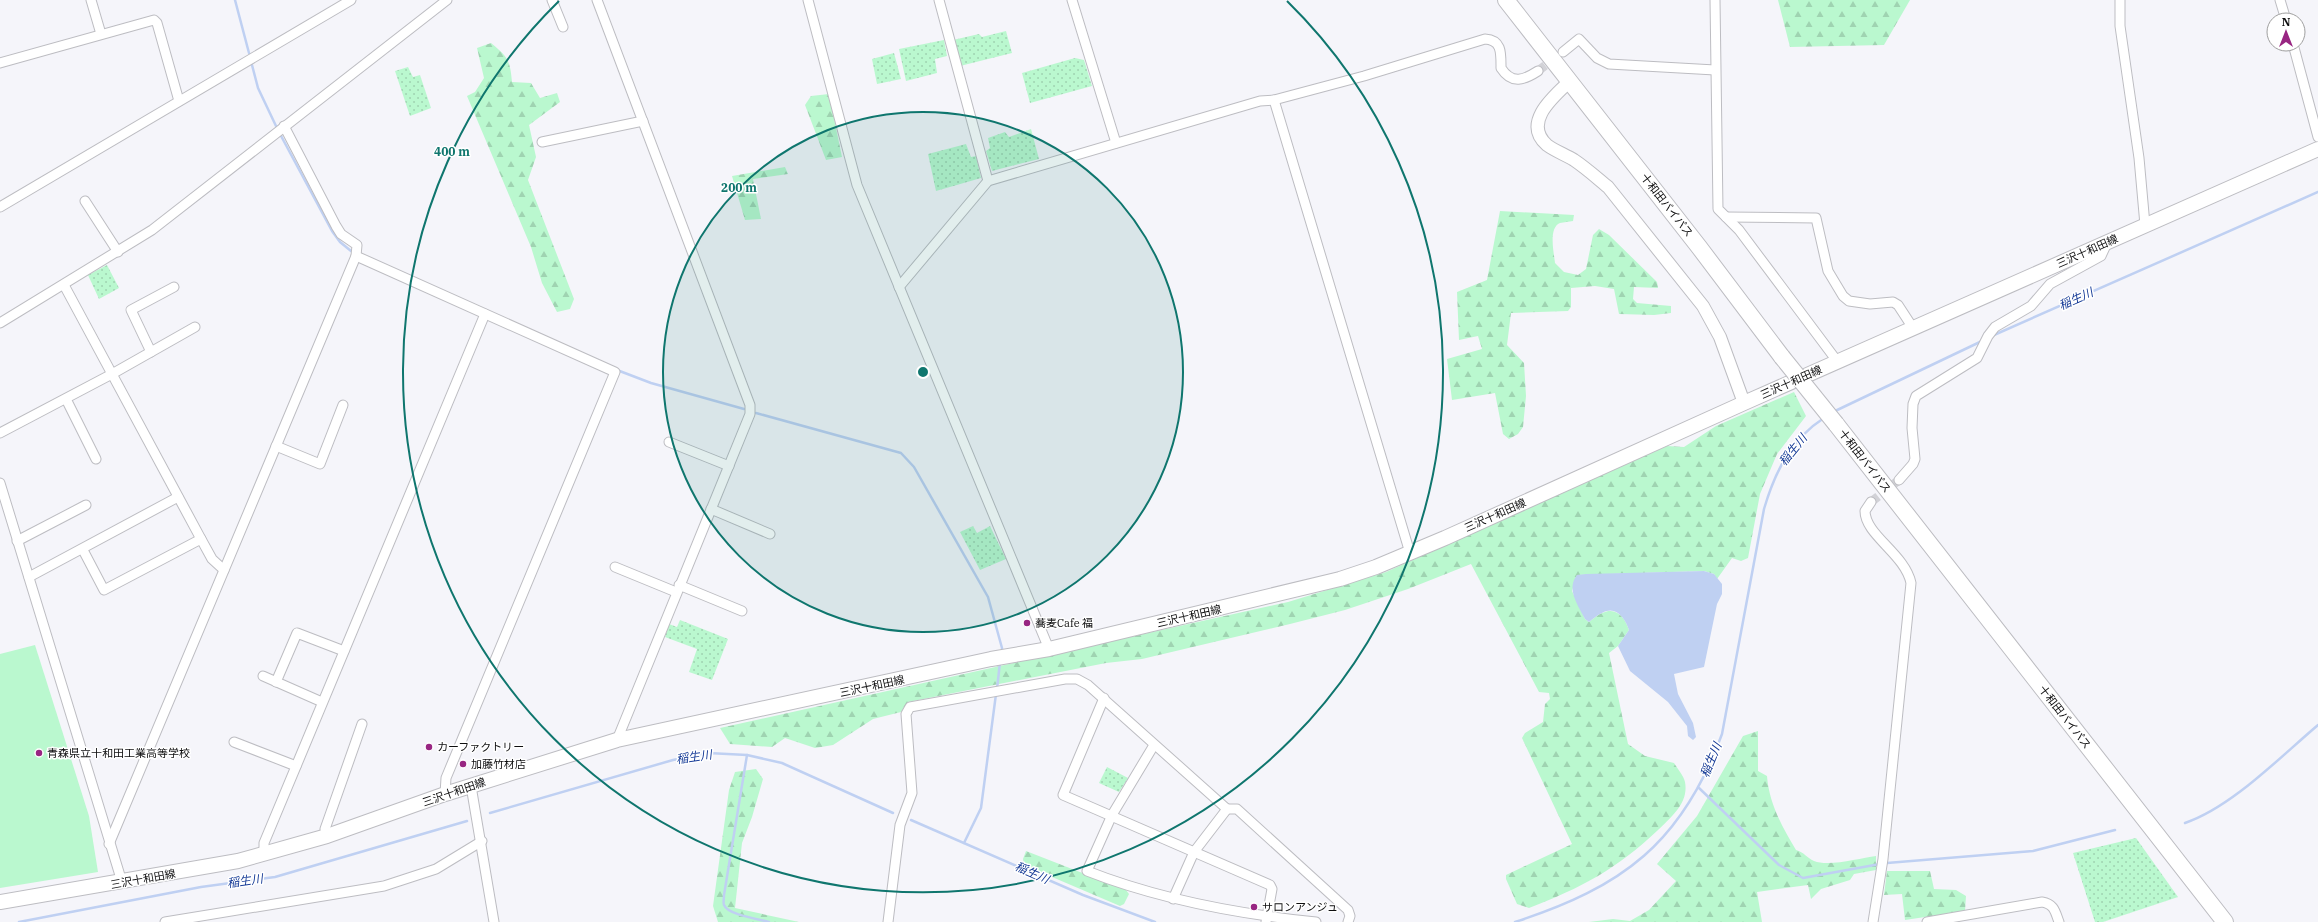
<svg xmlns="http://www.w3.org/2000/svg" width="2318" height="922" font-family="'IBM Plex Serif','Noto Sans JP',serif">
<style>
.grass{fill:url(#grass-dots)}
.forest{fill:url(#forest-firs)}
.pitch{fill:#baf8cf}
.water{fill:#bfd0f2}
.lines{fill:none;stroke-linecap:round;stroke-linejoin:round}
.stream{stroke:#bfd0f2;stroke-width:2.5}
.street-tunnel{stroke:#d2d2d7;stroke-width:9;stroke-dasharray:9 4.5;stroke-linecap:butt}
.street-casing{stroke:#bdbdc2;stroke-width:11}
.secondary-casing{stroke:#bdbdc2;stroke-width:14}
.primary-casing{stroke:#bdbdc2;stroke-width:16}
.highway-casing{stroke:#bdbdc2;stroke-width:18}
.street{stroke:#fff;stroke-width:9}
.secondary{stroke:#fff;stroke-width:12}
.primary{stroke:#fff;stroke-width:14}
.highway{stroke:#fff;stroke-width:16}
.highway-bridge-casing{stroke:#bdbdc2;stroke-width:18;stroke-linecap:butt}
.highway-bridge{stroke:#fff;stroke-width:16}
.ring{fill:none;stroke:#0f766e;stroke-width:2}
.poi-dot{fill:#982582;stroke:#fff;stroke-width:1.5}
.labels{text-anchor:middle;stroke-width:3;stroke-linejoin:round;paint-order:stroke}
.street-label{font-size:11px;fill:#0e0e0f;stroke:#fff}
.poi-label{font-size:11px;fill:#0e0e0f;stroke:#fff;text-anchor:start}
.water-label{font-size:12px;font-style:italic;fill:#153a96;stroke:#fff}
.centre{fill:#0f766e;stroke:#fff;stroke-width:2}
.ring-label{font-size:12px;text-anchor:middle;font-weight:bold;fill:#0f766e;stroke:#fff;stroke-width:3;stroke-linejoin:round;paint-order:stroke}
</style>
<defs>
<pattern id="grass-dots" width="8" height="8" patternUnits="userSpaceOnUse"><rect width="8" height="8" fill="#baf8cf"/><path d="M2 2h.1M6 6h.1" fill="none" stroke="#9fd3b1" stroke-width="1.8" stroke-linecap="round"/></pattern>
<pattern id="forest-firs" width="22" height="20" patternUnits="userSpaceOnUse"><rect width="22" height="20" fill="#baf8cf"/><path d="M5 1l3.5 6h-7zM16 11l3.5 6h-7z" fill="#9fd3b1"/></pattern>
</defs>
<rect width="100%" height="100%" fill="#f5f5fa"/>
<!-- grass -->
<g class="grass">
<polygon points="1006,31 1012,53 960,66 953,40 979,34 982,37"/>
<polygon points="944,40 947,56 935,59 937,73 906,81 899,49"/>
<polygon points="894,53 901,79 877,84 872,59"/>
<polygon points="1075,58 1084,60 1092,86 1030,103 1022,73"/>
<polygon points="408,67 413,77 420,75 431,108 410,116 395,71"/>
<polygon points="1031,129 1039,159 992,171 986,151 990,148 988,138 1005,132 1009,137"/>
<polygon points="966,144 971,157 976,156 981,178 936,191 928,154"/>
<polygon points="107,265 119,288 99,299 88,275"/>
<polygon points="973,526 977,533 990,526 1006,559 980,570 960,532"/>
<polygon points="680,620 728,639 712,680 689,672 697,649 665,637 669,624 677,627"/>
<polygon points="1107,767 1128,778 1119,792 1099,783"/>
<polygon points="2136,838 2178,897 2103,922 2095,922 2073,853"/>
</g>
<!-- forest -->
<g class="forest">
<polygon points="1778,0 1910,0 1884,45 1790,47"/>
<path d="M 491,43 C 508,57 510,60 512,82 L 531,83 L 540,98 L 557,93 L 560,102 L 529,125 L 536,157 L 528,180 L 574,299 L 570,309 L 557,312 L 542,283 L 531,247 L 467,96 L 475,92 L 484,78 L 477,48 Z"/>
<polygon points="829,94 842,157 826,160 805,105 811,96"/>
<polygon points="785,167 788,174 753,179 761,219 745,220 732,176"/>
<path d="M 1500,211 L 1574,215 L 1573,221 C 1569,222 1564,222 1560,223 C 1548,228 1554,253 1555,263 L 1564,272 L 1578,275 L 1586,269 L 1593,235 L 1599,229 L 1609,235 L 1657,282 L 1658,288 L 1634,287 L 1633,299 L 1637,303 L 1671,306 L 1671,313 L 1654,315 L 1619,314 L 1614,289 L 1595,286 L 1571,288 L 1571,307 L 1568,311 L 1511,313 L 1507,345 L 1524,363 L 1526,396 L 1523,427 L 1518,434 L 1509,439 L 1503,434 L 1495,393 L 1452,400 L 1447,359 L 1482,349 L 1478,336 L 1459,340 L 1457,292 L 1487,280 Z"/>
<path d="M 1794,392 L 1806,416 L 1777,454 L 1760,494 L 1748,558 L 1741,561 L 1732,558 L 1717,579 L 1714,574 L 1704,571 L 1577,575 L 1572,591 L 1585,619 L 1589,622 C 1593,619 1597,615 1602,613 C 1617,606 1625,618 1629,630 L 1618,646 L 1609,653 L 1628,744 L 1645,756 L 1674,763 C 1677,768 1684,776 1685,782 C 1689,803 1671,817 1658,830 C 1617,869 1581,888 1529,908 L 1517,904 L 1506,879 L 1506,875 L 1572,844 L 1522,738 L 1525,733 L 1543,722 L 1545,704 L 1550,699 L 1549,693 L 1539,692 L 1471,564 L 1408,589 L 1345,610 L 1290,624 L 1142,659 L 1106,663 L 908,702 L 901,712 L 873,719 L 833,745 L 815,748 L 785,738 L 772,747 L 730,744 L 720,728 L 1288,602 L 1386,572 L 1667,446 L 1684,447 L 1716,426 Z"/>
<path d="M 1758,731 L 1758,771 L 1767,776 C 1769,803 1782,827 1796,850 C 1804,852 1807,858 1814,861 C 1829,867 1860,858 1876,856 L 1876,870 L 1854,874 L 1850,880 L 1821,889 L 1811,899 L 1808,885 L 1757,892 L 1762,922 L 1589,922 L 1613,919 L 1630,921 L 1649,910 L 1676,881 L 1657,864 L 1697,816 L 1743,736 Z"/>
<polygon points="756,769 763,779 752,817 742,843 735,908 799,922 718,922 713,906 729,790 735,772"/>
<polygon points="1026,851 1126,890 1129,894 1124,904 1120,906 1024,865 1023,859"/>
<polygon points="1887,871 1930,871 1934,889 1956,890 1966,896 1965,911 1905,920 1902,894 1884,895"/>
</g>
<!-- pitch -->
<polygon class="pitch" points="35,645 89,816 98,872 0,888 0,654"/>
<!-- water -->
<path class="water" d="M 1704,571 L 1714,574 L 1722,584 L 1722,594 L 1717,604 L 1704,667 L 1674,674 L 1678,694 L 1693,723 L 1696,737 L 1693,740 L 1688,736 L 1687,726 L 1668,702 L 1630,671 L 1618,646 L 1629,630 C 1625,618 1616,605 1602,613 C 1597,615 1593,619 1589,622 L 1585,619 C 1578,605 1566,589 1577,575 L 1586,574 Z"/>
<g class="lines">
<!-- stream -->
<g class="stream">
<polyline points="235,0 249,53"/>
<polyline points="252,65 258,88 276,126"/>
<polyline points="280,134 332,231 340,242 351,251"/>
<polyline points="1994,335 2318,192"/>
<polyline points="617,370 651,383 744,409"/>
<polyline points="1833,412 1982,341"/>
<polyline points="756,413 901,453 914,467 988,597 1002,648 1002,653"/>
<polyline points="997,689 1000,662"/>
<path d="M 747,755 L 724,895 C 724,898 723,903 724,905 C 728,915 759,919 769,922"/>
<polyline points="1699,788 1779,865 1803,878 1880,864"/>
<polyline points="490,813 673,760 708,753 747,755 782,763 893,813"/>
<polyline points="911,820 1083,895 1155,922"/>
<path d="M 2185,823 C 2232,807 2280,757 2318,725"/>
<polyline points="964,843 981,808 996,694"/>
<polyline points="1887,863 2033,851 2115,830"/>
<polyline points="19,922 201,887 275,877 467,821"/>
<path d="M 1515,922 C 1623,887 1682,843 1722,734 L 1764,509 C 1775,472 1791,439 1824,418"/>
</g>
<!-- street-tunnel -->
<g class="street-tunnel">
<polyline points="1538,71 1556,57"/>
<polyline points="1871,502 1899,480"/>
</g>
<!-- street casing -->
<g class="street-casing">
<g id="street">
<polyline points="91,0 101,34"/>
<polyline points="552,0 563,27"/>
<polyline points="597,0 750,405 750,414 617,740"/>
<polyline points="808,0 857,185 1049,649"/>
<polyline points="939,0 988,181"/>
<polyline points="1072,0 1116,143"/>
<polyline points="1715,0 1718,209 1739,230 1837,361"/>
<polyline points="2120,0 2120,26 2139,158 2145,225"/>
<polyline points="2280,0 2286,20"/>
<polyline points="2293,44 2318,137"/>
<polyline points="1563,52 1579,39 1597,58 1609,64 1715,70"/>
<polyline points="0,63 154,20 157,23 179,101"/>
<polyline points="1274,100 1410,553"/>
<polyline points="542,142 643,121"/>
<polyline points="85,201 118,252"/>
<polyline points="0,207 351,0"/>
<polyline points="1726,217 1816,218 1828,271 1843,296 1849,301 1870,304 1893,302 1898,305 1913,328"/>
<polyline points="356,256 615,372 446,778 445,794"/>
<polyline points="64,285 201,539 212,559 224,570"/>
<path d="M 899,287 L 988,181 L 1260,101 L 1274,100 L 1364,76 L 1485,39 C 1502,40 1501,53 1501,68 C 1512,85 1524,80 1538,71"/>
<polyline points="0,323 152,230 447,0"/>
<polyline points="151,352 131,310 174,287"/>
<polyline points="66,399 96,459"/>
<polyline points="0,433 112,374 195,327"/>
<polyline points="669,442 729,466"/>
<polyline points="276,446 320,464 343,405"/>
<polyline points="1899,480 1913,464 1915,459 1912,428 1913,404 1916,396 1977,358 1988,336 1995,327 2031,306 2050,284 2101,256 2107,243"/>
<polyline points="0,483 122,882"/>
<path d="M 1871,502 L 1865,511 C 1865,535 1905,554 1911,583 L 1883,859 L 1873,922"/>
<polyline points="711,509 770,534"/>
<polyline points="17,541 86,505"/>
<polyline points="83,550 104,590 201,539"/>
<polyline points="615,567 676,592"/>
<polyline points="29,577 178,497"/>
<polyline points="679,585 742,611"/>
<polyline points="263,676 322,702"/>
<polyline points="276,682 297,633 344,651"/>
<polyline points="1104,698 1063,795 1270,885 1272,889 1266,922"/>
<polyline points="234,742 296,766"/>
<path d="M 1154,745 L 1112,815 L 1087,871 C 1161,900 1237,914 1316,922"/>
<polyline points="471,786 494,922"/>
<polyline points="1227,809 1237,809 1348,910 1350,916 1348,922"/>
<polyline points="327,836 325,829 362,724"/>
<polyline points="109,844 356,256 357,245 341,234 336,226 284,126"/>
<polyline points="264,855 264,843 485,314"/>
<polyline points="165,922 384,886 436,869 482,841"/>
<polyline points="888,922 900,825 912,793 906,714 910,707 1065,679 1077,679 1088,685 1227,809 1194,852 1173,899"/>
<path d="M 1927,922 L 2042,902 C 2054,904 2055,911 2059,922"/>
</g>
</g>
<!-- secondary casing -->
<g class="secondary-casing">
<path id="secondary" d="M 1569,82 C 1553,97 1522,123 1547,145 C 1555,151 1566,155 1574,160 C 1586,168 1597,178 1608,187 L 1703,306 L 1720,337 L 1744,403"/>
</g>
<!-- primary casing -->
<g class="primary-casing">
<polyline id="primary" points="0,902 238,861 327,836 445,794 617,740 991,659 1049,649 1340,579 1376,567 1445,538 1744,403 2318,149"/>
</g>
<!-- highway casing -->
<g class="highway-casing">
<g id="highway">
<polyline points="1506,0 1699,247 1782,357"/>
<polyline points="1836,424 2225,922"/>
</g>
</g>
<!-- street -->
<use href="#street" class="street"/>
<!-- secondary -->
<use href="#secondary" class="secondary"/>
<!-- primary -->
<use href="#primary" class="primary"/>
<!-- highway -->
<use href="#highway" class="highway"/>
<!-- highway-bridge casing -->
<g class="highway-bridge-casing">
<polyline id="highway-bridge" points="1782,357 1836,424"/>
</g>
<!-- highway-bridge -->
<use href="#highway-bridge" class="highway-bridge"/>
</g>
<!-- distance rings -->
<circle cx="923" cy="372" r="260" fill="#0f766e" fill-opacity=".12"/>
<g class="ring">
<circle cx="923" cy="372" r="260"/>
<path d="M1287 1A520 520 0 1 1 559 1"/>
</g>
<!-- markers -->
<g class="poi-dot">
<circle cx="1027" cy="623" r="4"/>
<circle cx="429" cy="747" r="4"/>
<circle cx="39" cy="753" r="4"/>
<circle cx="463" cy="764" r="4"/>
<circle cx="1254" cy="907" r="4"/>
</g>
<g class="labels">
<!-- street labels -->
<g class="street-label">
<text transform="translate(1667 205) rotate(52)" y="4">十和田バイパス</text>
<text transform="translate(2087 251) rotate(-24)" y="4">三沢十和田線</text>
<text transform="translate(1791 382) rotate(-24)" y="4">三沢十和田線</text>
<text transform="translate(1865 461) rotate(52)" y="4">十和田バイパス</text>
<text transform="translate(1495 515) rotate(-24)" y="4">三沢十和田線</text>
<text transform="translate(1189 616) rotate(-13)" y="4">三沢十和田線</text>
<text transform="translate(872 686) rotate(-12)" y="4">三沢十和田線</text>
<text transform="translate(2065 717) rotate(52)" y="4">十和田バイパス</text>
<text transform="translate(454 792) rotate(-19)" y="4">三沢十和田線</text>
<text transform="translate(143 879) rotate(-10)" y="4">三沢十和田線</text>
</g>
<!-- poi labels -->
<g class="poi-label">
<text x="1035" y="627">蕎麦Cafe 福</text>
<text x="437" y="751">カーファクトリー</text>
<text x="47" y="757">青森県立十和田工業高等学校</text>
<text x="471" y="768">加藤竹材店</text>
<text x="1262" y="911">サロンアンジュ</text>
</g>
<!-- water labels -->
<g class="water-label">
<text transform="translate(2076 299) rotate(-24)" y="4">稲生川</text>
<text transform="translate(1793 450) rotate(-51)" y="4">稲生川</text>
<text transform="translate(694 757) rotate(-8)" y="4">稲生川</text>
<text transform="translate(1711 760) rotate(-67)" y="4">稲生川</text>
<text transform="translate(1032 873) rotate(24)" y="4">稲生川</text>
<text transform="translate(245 881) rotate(-8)" y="4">稲生川</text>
</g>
</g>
<circle cx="923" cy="372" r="6" class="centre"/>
<g class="ring-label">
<text x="452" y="156">400 m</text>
<text x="739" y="192">200 m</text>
</g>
<!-- north arrow -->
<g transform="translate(2286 32)"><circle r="19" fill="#ffffff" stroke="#9f9f9f"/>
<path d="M0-3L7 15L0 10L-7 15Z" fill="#982582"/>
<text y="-6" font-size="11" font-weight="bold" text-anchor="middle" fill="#0e0e0f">N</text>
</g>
</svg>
